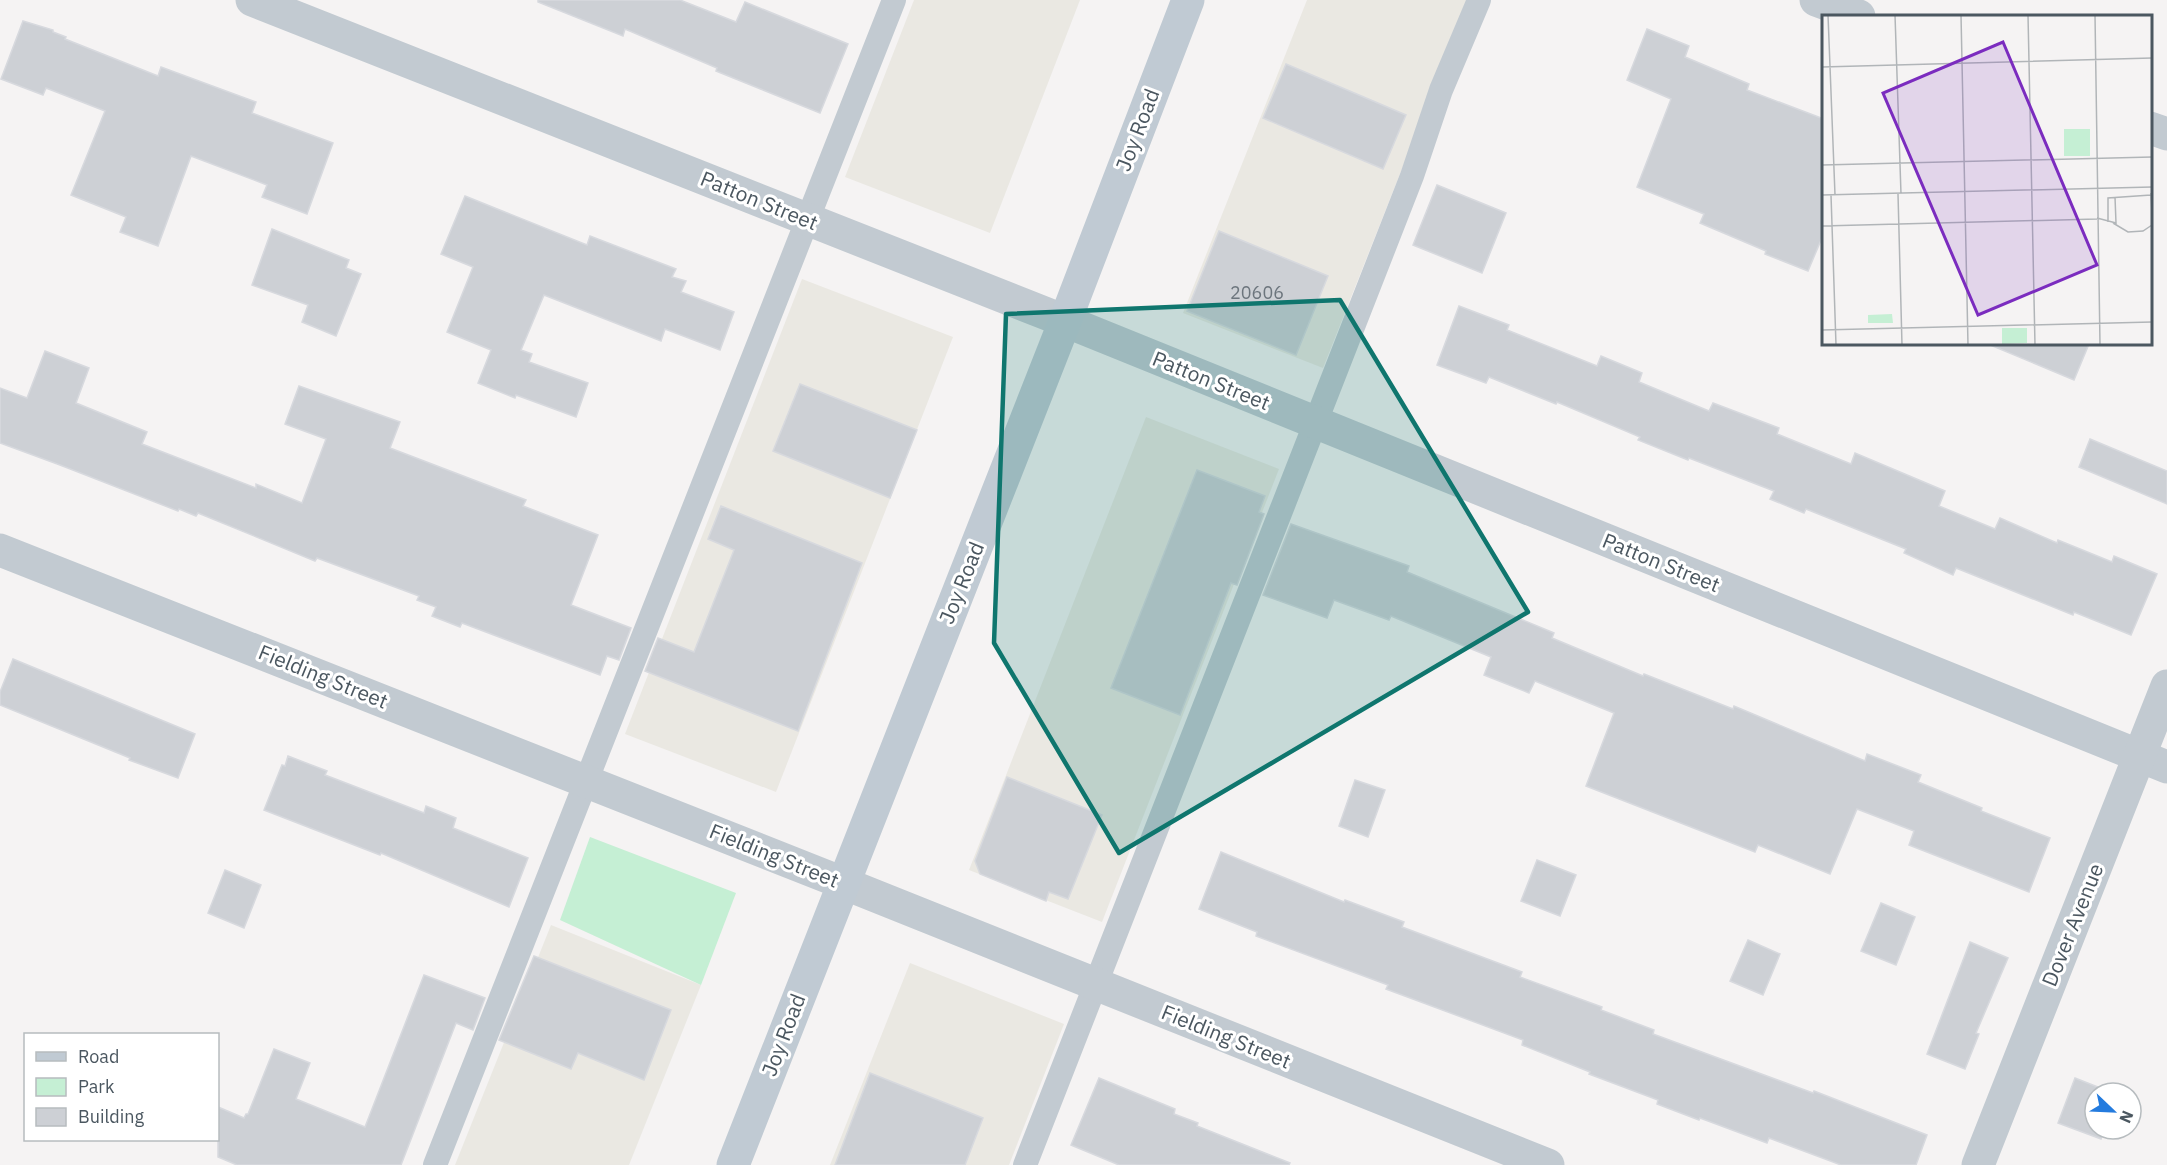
<svg xmlns="http://www.w3.org/2000/svg" width="2167" height="1165" font-family="'IBM Plex Sans',sans-serif">
<style>
.commercial{fill:#eae8e2}
.green{fill:#c5efd4}
.building{fill:#cdd0d5;stroke:#d7d9de;stroke-width:1.5}
.lines{fill:none;stroke-linecap:round;stroke-linejoin:round}
.lane{stroke:#c2cad1;stroke-width:24}
.street{stroke:#c2cad1;stroke-width:33}
.secondary{stroke:#c0cad3;stroke-width:33}
.marked{fill:#0f766e;fill-opacity:0.2;stroke:#0f766e;stroke-width:4.5;stroke-linejoin:round}
.labels{text-anchor:middle;stroke-width:6;stroke-linejoin:round;paint-order:stroke}
.number-label{font-size:18px;fill:#6c757d}
.street-label{font-size:21px;fill:#4b5760;stroke:#fff}
.inset-road{fill:none;stroke:#b1b5b8;stroke-width:1.5}
.view{fill:#7b2cbf;fill-opacity:0.15;stroke:#7b2cbf;stroke-width:3}
.inset-edge{fill:none;stroke:#4b5760;stroke-width:3}
</style>
<rect width="100%" height="100%" fill="#f5f3f3"/>
<!-- commercial -->
<g class="commercial">
<polygon points="914,0 1080,0 990,233 845,177"/>
<polygon points="1307,0 1469,0 1323,368 1183,313"/>
<polygon points="802,279 953,337 776,792 625,734"/>
<polygon points="1146,417 1279,469 1102,922 969,870"/>
<polygon points="551,925 701,985 629,1165 455,1165"/>
<polygon points="910,963 1064,1024 1009,1165 830,1165"/>
</g>
<!-- green -->
<polygon class="green" points="590,837 736,893 701,985 560,920"/>
<!-- building -->
<g class="building">
<polygon points="538,0 680,0 736,22 745,2 848,44 820,113 716,71 717,68 625,29 623,36 538,2"/>
<polygon points="23,21 53,30 53,32 66,37 65,39 158,76 161,67 256,102 252,113 333,143 307,214 262,197 267,185 191,156 158,246 120,232 126,217 71,195 105,111 46,88 43,95 1,79"/>
<polygon points="1647,29 1689,46 1685,57 1749,84 1747,90 1824,119 1824,233 1808,271 1765,254 1766,251 1700,223 1704,214 1637,187 1671,99 1627,80"/>
<polygon points="1286,64 1406,115 1383,169 1263,118"/>
<polygon points="1437,185 1506,213 1482,273 1413,245"/>
<polygon points="465,196 587,245 590,236 676,269 672,277 686,281 681,292 734,312 720,350 665,329 661,341 544,295 521,350 532,354 529,362 588,383 576,417 516,395 515,398 478,383 491,350 447,332 473,267 441,254"/>
<polygon points="272,229 349,260 346,268 361,274 336,336 302,322 308,305 252,285"/>
<polygon points="1219,231 1328,276 1296,355 1187,311"/>
<polygon points="1459,306 1509,325 1507,330 1597,366 1601,356 1642,373 1639,382 1709,411 1713,403 1779,428 1777,434 1851,464 1855,453 1945,491 1939,506 1995,529 2000,518 2057,543 2058,540 2112,562 2114,556 2157,574 2131,635 2074,612 2073,615 1956,568 1953,575 1904,553 1906,549 1806,509 1804,513 1770,499 1774,491 1689,458 1688,460 1638,440 1640,437 1557,402 1556,404 1489,377 1486,383 1437,365"/>
<polygon points="1988,344 2089,344 2074,380"/>
<polygon points="45,351 89,368 76,403 147,432 142,444 256,488 256,484 302,503 326,439 285,424 299,386 400,422 390,448 526,500 523,506 598,535 571,605 631,628 619,660 607,656 600,675 462,623 460,627 432,616 436,607 417,600 419,596 317,558 315,561 198,513 196,516 179,509 178,511 60,465 0,443 0,388 27,398"/>
<polygon points="800,384 917,430 890,498 773,451"/>
<polygon points="2090,439 2167,471 2167,504 2079,467"/>
<polygon points="1197,470 1265,496 1259,512 1264,514 1237,585 1231,583 1180,715 1111,688"/>
<polygon points="721,506 862,563 798,731 645,671 658,638 694,652 734,550 708,539"/>
<polygon points="1291,524 1409,566 1407,572 1554,633 1552,638 1643,676 1644,674 1733,709 1734,706 1865,761 1867,754 1921,775 1918,782 1982,808 1981,811 2050,838 2029,892 1909,845 1914,831 1857,809 1830,874 1758,845 1755,852 1586,786 1614,713 1535,681 1529,693 1484,675 1491,657 1391,616 1389,620 1334,600 1327,618 1263,595"/>
<polygon points="13,659 195,734 178,778 129,760 130,758 0,705 0,692"/>
<polygon points="288,756 327,771 325,775 424,813 426,806 456,818 453,828 528,858 509,907 381,853 380,855 264,810 282,765 285,766"/>
<polygon points="1007,777 1102,815 1068,899 1049,892 1046,901 980,874 975,861"/>
<polygon points="1355,780 1385,790 1368,837 1339,826"/>
<polygon points="1221,852 1344,902 1345,900 1404,922 1402,927 1522,972 1520,977 1602,1007 1601,1010 1654,1030 1653,1034 1813,1093 1814,1091 1927,1135 1916,1165 1841,1165 1769,1138 1767,1143 1700,1118 1699,1120 1657,1104 1658,1100 1589,1074 1590,1072 1522,1045 1523,1040 1386,989 1388,985 1256,936 1257,932 1199,909"/>
<polygon points="1537,860 1576,875 1560,916 1521,901"/>
<polygon points="225,870 261,885 244,928 208,913"/>
<polygon points="1881,903 1915,917 1896,965 1861,951"/>
<polygon points="1748,940 1780,954 1763,995 1730,981"/>
<polygon points="1970,942 2008,958 1976,1033 1979,1034 1965,1069 1927,1054"/>
<polygon points="534,956 671,1010 644,1080 578,1053 571,1069 499,1040"/>
<polygon points="424,975 485,998 473,1030 456,1023 401,1165 237,1165 218,1157 218,1107 244,1118 246,1114 248,1114 274,1049 310,1063 296,1099 365,1127"/>
<polygon points="870,1073 983,1118 965,1165 835,1165"/>
<polygon points="1099,1078 1175,1109 1174,1114 1198,1123 1197,1126 1290,1163 1289,1165 1119,1165 1071,1145"/>
<polygon points="2075,1078 2113,1093 2095,1093 2095,1129 2104,1129 2101,1139 2058,1123"/>
</g>
<g class="lines">
<!-- lane -->
<g class="lane">
<polyline points="435,1165 894,0"/>
<polyline points="1025,1165 1412,176 1441,90 1479,0"/>
</g>
<!-- street -->
<g class="street">
<polyline points="252,0 1065,321 2167,767"/>
<polyline points="1816,0 1859,16"/>
<polyline points="2150,128 2167,134"/>
<polyline points="0,550 843,883 1548,1165"/>
<polyline points="1978,1165 2167,686"/>
</g>
<!-- secondary -->
<polyline class="secondary" points="733,1165 1065,321 1188,0"/>
</g>
<!-- marked area -->
<path class="marked" d="M 1340,300 L 1528,612 L 1119,853 L 994,643 L 1006,314 Z"/>
<g class="labels">
<!-- number labels -->
<g class="number-label">
<text x="1257" y="299">20606</text>
</g>
<!-- street labels -->
<g class="street-label">
<text transform="translate(1138 130) rotate(-69)" y="7">Joy Road</text>
<text transform="translate(759 201) rotate(22)" y="7">Patton Street</text>
<text transform="translate(1211 381) rotate(22)" y="7">Patton Street</text>
<text transform="translate(1661 563) rotate(22)" y="7">Patton Street</text>
<text transform="translate(962 583) rotate(-68)" y="7">Joy Road</text>
<text transform="translate(323 677) rotate(22)" y="7">Fielding Street</text>
<text transform="translate(774 856) rotate(22)" y="7">Fielding Street</text>
<text transform="translate(2073 925) rotate(-68)" y="7">Dover Avenue</text>
<text transform="translate(784 1035) rotate(-69)" y="7">Joy Road</text>
<text transform="translate(1226 1037) rotate(22)" y="7">Fielding Street</text>
</g>
</g>
<!-- overview -->
<g transform="translate(1822 15)">
<rect width="330" height="330" fill="#f5f3f3"/>
<path d="M 242,114 L 268,114 L 268,141 L 242,141 ZM 70,299 L 71,308 L 46,308 L 46,300 ZM 180,313 L 205,313 L 205,328 L 180,329 Z" fill="#c5efd4"/>
<path class="inset-road" d="M 6,0 L 13,180M 73,0 L 79,179M 139,0 L 146,330M 206,0 L 213,330M 273,0 L 278,330M 0,52 L 330,43M 0,150 L 330,142M 329,178 L 330,198M 76,179 L 80,330M 0,180 L 330,172M 9,180 L 14,330M 275,203 L 294,208 L 293,182M 286,207 L 286,183 L 329,180M 291,208 L 306,217 L 321,216 L 330,210M 0,211 L 275,204M 0,315 L 330,307"/>
<path class="view" d="M 181,27 L 275,250 L 156,300 L 61,78 Z"/>
<rect width="330" height="330" class="inset-edge"/>
</g>
<!-- legend -->
<rect x="24" y="1033" width="195" height="108" fill="#ffffff" stroke="#b7bcbf" stroke-width="1.5"/>
<rect x="36" y="1052" width="30" height="9" fill="#c0cad3" stroke="#b7bcbf" stroke-width="1.5"/>
<text x="78" y="1063" font-size="18" fill="#4b5760">Road</text>
<rect x="36" y="1078" width="30" height="18" fill="#c5efd4" stroke="#b7bcbf" stroke-width="1.5"/>
<text x="78" y="1093" font-size="18" fill="#4b5760">Park</text>
<rect x="36" y="1108" width="30" height="18" fill="#cdd0d5" stroke="#b7bcbf" stroke-width="1.5"/>
<text x="78" y="1123" font-size="18" fill="#4b5760">Building</text>
<!-- north arrow -->
<g transform="translate(2113 1111) rotate(113)"><circle r="28" fill="#ffffff" stroke="#b7bcbf" stroke-width="1.5"/>
<path d="M0-4.5L10 22L0 15L-10 22Z" fill="#247bde"/>
<text y="-9" font-size="16" font-weight="bold" text-anchor="middle" fill="#4b5760">N</text>
</g>
</svg>
